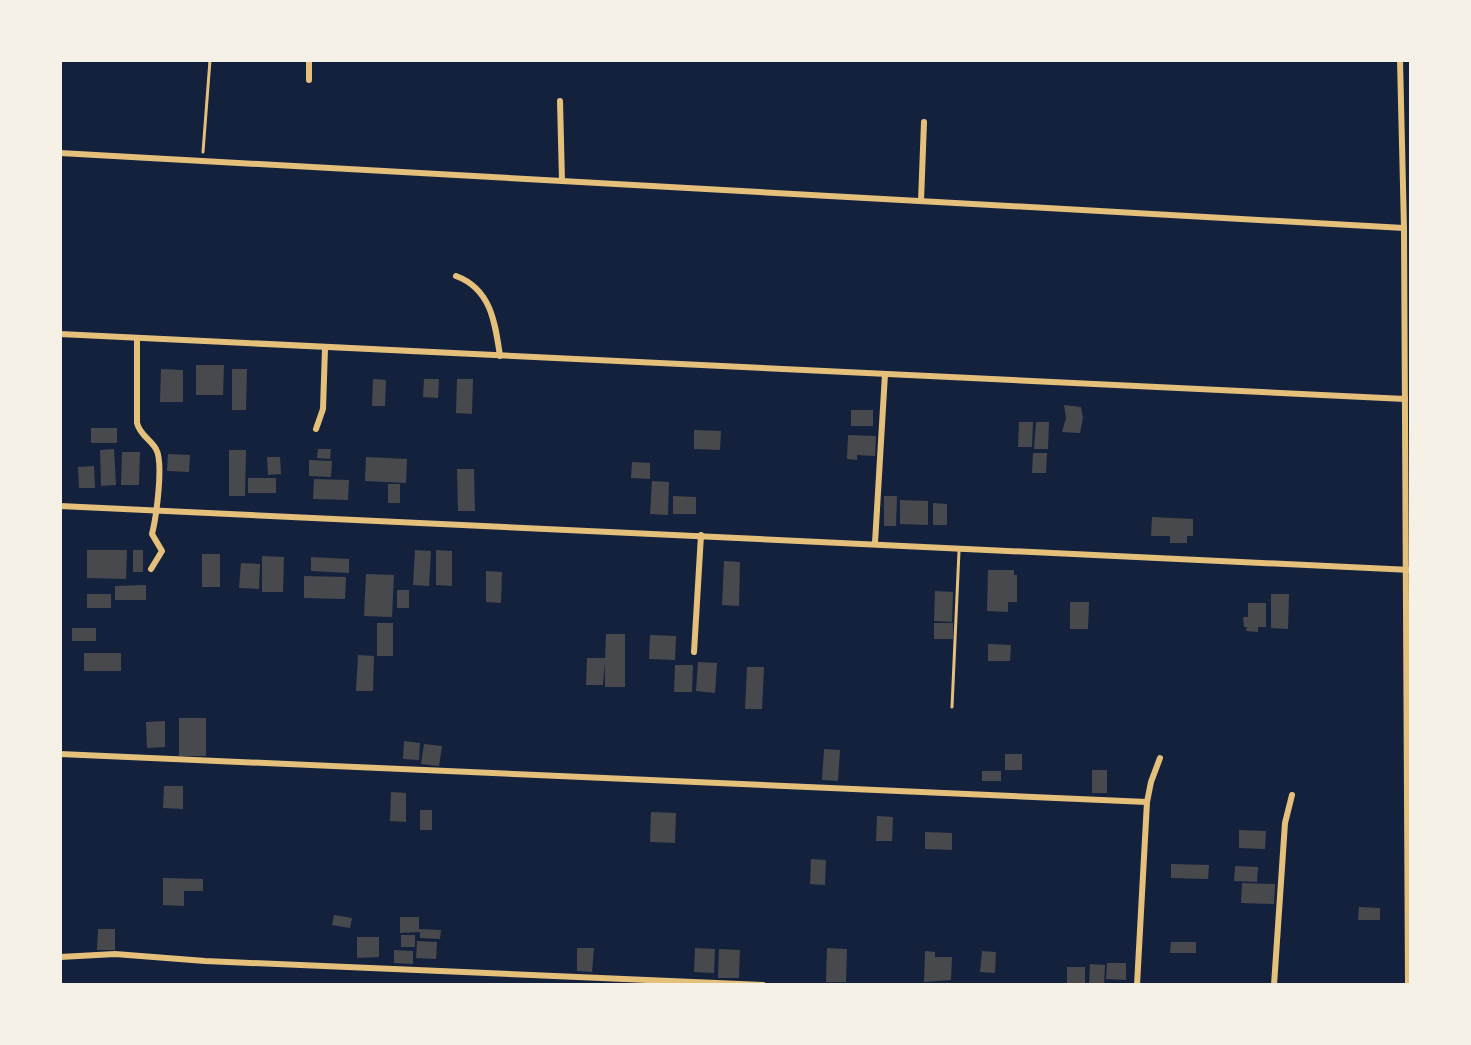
<svg xmlns="http://www.w3.org/2000/svg" width="1471" height="1045" font-family="Mulish,sans-serif">
<style>
.building{fill:#48494c}
.lines{fill:none;stroke-linecap:round;stroke-linejoin:round}
.path{stroke:#e5c07b;stroke-width:3}
.service{stroke:#e5c07b;stroke-width:3}
.minor{stroke:#e5c07b;stroke-width:6}
</style>
<rect width="100%" height="100%" fill="#14213d"/>
<!-- building -->
<g class="building">
<polygon points="196,365 224,365 223,395 196,395"/>
<polygon points="161,369 183,370 183,402 160,402"/>
<polygon points="232,369 247,369 246,410 232,410"/>
<polygon points="373,379 386,380 385,406 372,406"/>
<polygon points="424,379 439,379 438,398 423,397"/>
<polygon points="457,379 473,379 472,414 456,413"/>
<polygon points="1064,405 1081,407 1083,418 1080,433 1062,432 1066,418"/>
<rect x="851" y="410" width="22" height="16"/>
<polygon points="1019,422 1033,422 1032,447 1018,447"/>
<polygon points="1036,422 1049,422 1048,449 1034,449"/>
<rect x="91" y="428" width="26" height="15"/>
<polygon points="694,430 721,431 720,450 694,449"/>
<polygon points="848,435 876,436 875,456 857,455 857,460 847,459"/>
<polygon points="114,449 116,485 101,486 100,450"/>
<polygon points="318,449 331,449 330,459 317,458"/>
<polygon points="229,450 246,450 245,496 229,496"/>
<polygon points="122,452 140,452 139,485 121,485"/>
<polygon points="1033,453 1047,453 1046,473 1032,473"/>
<polygon points="168,454 190,455 189,472 167,471"/>
<polygon points="267,457 280,457 281,474 268,475"/>
<polygon points="366,457 407,459 406,483 365,481"/>
<polygon points="309,460 332,461 331,477 309,476"/>
<polygon points="632,462 650,463 650,479 631,478"/>
<polygon points="94,466 95,488 79,488 78,467"/>
<polygon points="457,469 474,469 475,511 458,511"/>
<rect x="248" y="478" width="28" height="15"/>
<polygon points="314,479 349,480 348,500 313,499"/>
<polygon points="652,481 669,482 668,515 650,514"/>
<rect x="388" y="484" width="12" height="19"/>
<polygon points="673,496 696,497 696,514 673,514"/>
<polygon points="884,496 897,496 896,526 884,526"/>
<polygon points="900,500 928,501 928,525 900,524"/>
<polygon points="933,503 947,504 947,525 933,525"/>
<polygon points="1152,517 1193,519 1193,536 1187,536 1187,543 1170,543 1170,536 1151,536"/>
<polygon points="87,550 127,550 126,579 87,578"/>
<rect x="133" y="550" width="10" height="22"/>
<polygon points="415,550 431,551 429,586 413,585"/>
<polygon points="436,550 452,551 452,586 436,585"/>
<rect x="202" y="554" width="18" height="33"/>
<polygon points="262,556 284,557 283,592 262,592"/>
<polygon points="311,557 349,559 349,573 311,571"/>
<polygon points="724,561 740,562 739,606 722,605"/>
<polygon points="241,563 260,564 259,589 239,588"/>
<polygon points="988,570 1014,570 1014,575 1017,575 1017,602 1008,602 1008,612 987,611"/>
<polygon points="486,571 502,572 501,603 486,602"/>
<polygon points="366,574 394,575 392,617 364,616"/>
<polygon points="304,576 346,577 345,599 304,598"/>
<polygon points="146,585 146,600 115,600 115,586"/>
<rect x="397" y="590" width="12" height="18"/>
<polygon points="935,591 953,592 952,622 934,621"/>
<rect x="87" y="594" width="24" height="14"/>
<polygon points="1271,594 1289,594 1288,629 1271,628"/>
<polygon points="1070,602 1089,602 1088,629 1070,629"/>
<polygon points="1248,603 1266,603 1266,627 1258,627 1258,632 1246,631 1247,627 1244,627 1243,617 1248,617"/>
<rect x="377" y="623" width="16" height="33"/>
<rect x="934" y="623" width="19" height="16"/>
<rect x="72" y="628" width="24" height="13"/>
<polygon points="606,634 625,634 625,687 605,687 605,662 603,685 586,685 587,658 605,658"/>
<polygon points="650,635 676,636 675,660 649,659"/>
<polygon points="988,644 1011,645 1010,661 988,661"/>
<rect x="84" y="653" width="37" height="18"/>
<polygon points="358,655 374,656 373,691 356,691"/>
<polygon points="698,662 717,663 715,693 696,691"/>
<polygon points="675,665 693,665 692,692 674,692"/>
<polygon points="747,667 764,667 762,709 745,709"/>
<rect x="179" y="718" width="27" height="38"/>
<polygon points="165,721 165,747 147,748 146,722"/>
<polygon points="404,741 420,743 419,760 403,759"/>
<polygon points="424,744 442,746 439,766 421,764"/>
<polygon points="824,749 840,750 838,781 822,780"/>
<rect x="1005" y="754" width="17" height="16"/>
<rect x="1092" y="770" width="15" height="23"/>
<rect x="982" y="771" width="19" height="10"/>
<polygon points="164,786 183,786 183,809 163,808"/>
<polygon points="391,792 406,793 406,822 390,821"/>
<rect x="420" y="810" width="12" height="20"/>
<polygon points="651,812 676,813 675,843 650,842"/>
<polygon points="877,816 893,817 892,841 876,841"/>
<polygon points="1239,830 1266,831 1265,849 1239,848"/>
<polygon points="925,832 952,833 952,850 925,849"/>
<polygon points="811,859 826,860 825,885 810,884"/>
<polygon points="1171,864 1209,865 1208,879 1171,878"/>
<polygon points="1235,866 1258,867 1257,882 1234,881"/>
<polygon points="163,878 203,879 203,891 184,891 184,906 163,905"/>
<polygon points="1242,883 1275,884 1274,904 1241,903"/>
<polygon points="1359,907 1380,908 1380,920 1358,920"/>
<polygon points="334,915 352,918 350,928 332,925"/>
<polygon points="400,917 419,917 419,929 441,930 440,939 420,938 420,932 400,933"/>
<polygon points="98,929 115,929 115,950 97,950"/>
<rect x="401" y="935" width="14" height="12"/>
<polygon points="357,937 379,937 379,957 357,958"/>
<polygon points="417,941 437,942 436,959 416,958"/>
<polygon points="1171,942 1196,942 1196,953 1170,953"/>
<polygon points="577,948 594,948 592,972 577,971"/>
<polygon points="695,948 715,949 714,973 694,972"/>
<polygon points="827,948 847,949 846,982 826,982"/>
<polygon points="719,949 740,950 739,978 718,978"/>
<polygon points="394,950 413,951 413,964 394,963"/>
<polygon points="925,951 935,952 935,957 952,957 951,980 924,982"/>
<polygon points="982,951 996,952 995,973 980,972"/>
<polygon points="1107,963 1126,963 1126,980 1106,979"/>
<polygon points="1090,964 1105,965 1104,985 1089,985"/>
<rect x="1067" y="967" width="18" height="18"/>
</g>
<g class="lines">
<!-- path -->
<polyline class="path" points="203,152 210,60"/>
<!-- service -->
<polyline class="service" points="952,707 959,551"/>
<!-- minor -->
<g class="minor">
<polyline points="1400,60 1404,228 1408,985"/>
<polyline points="309,80 309,60"/>
<polyline points="560,101 562,181"/>
<polyline points="60,153 1404,228"/>
<polyline points="921,201 924,122"/>
<path d="M 456,276 C 491,289 495,322 500,356"/>
<polyline points="60,334 1405,399"/>
<path d="M 137,338 L 137,423 C 140,435 150,439 156,449 C 164,463 156,518 152,534 L 162,551 L 151,569"/>
<polyline points="316,429 323,409 325,348"/>
<polyline points="60,506 1411,570"/>
<polyline points="875,543 885,374"/>
<polyline points="694,652 701,535"/>
<polyline points="60,754 1147,802"/>
<polyline points="60,957 115,954 205,961 763,985"/>
<polyline points="1137,985 1147,802 1151,782 1160,758"/>
<polyline points="1274,985 1285,823 1292,795"/>
</g>
</g>
<!-- border -->
<rect width="1471" height="1045" fill="none" stroke="#f6f1e7" stroke-width="124"/>
</svg>
